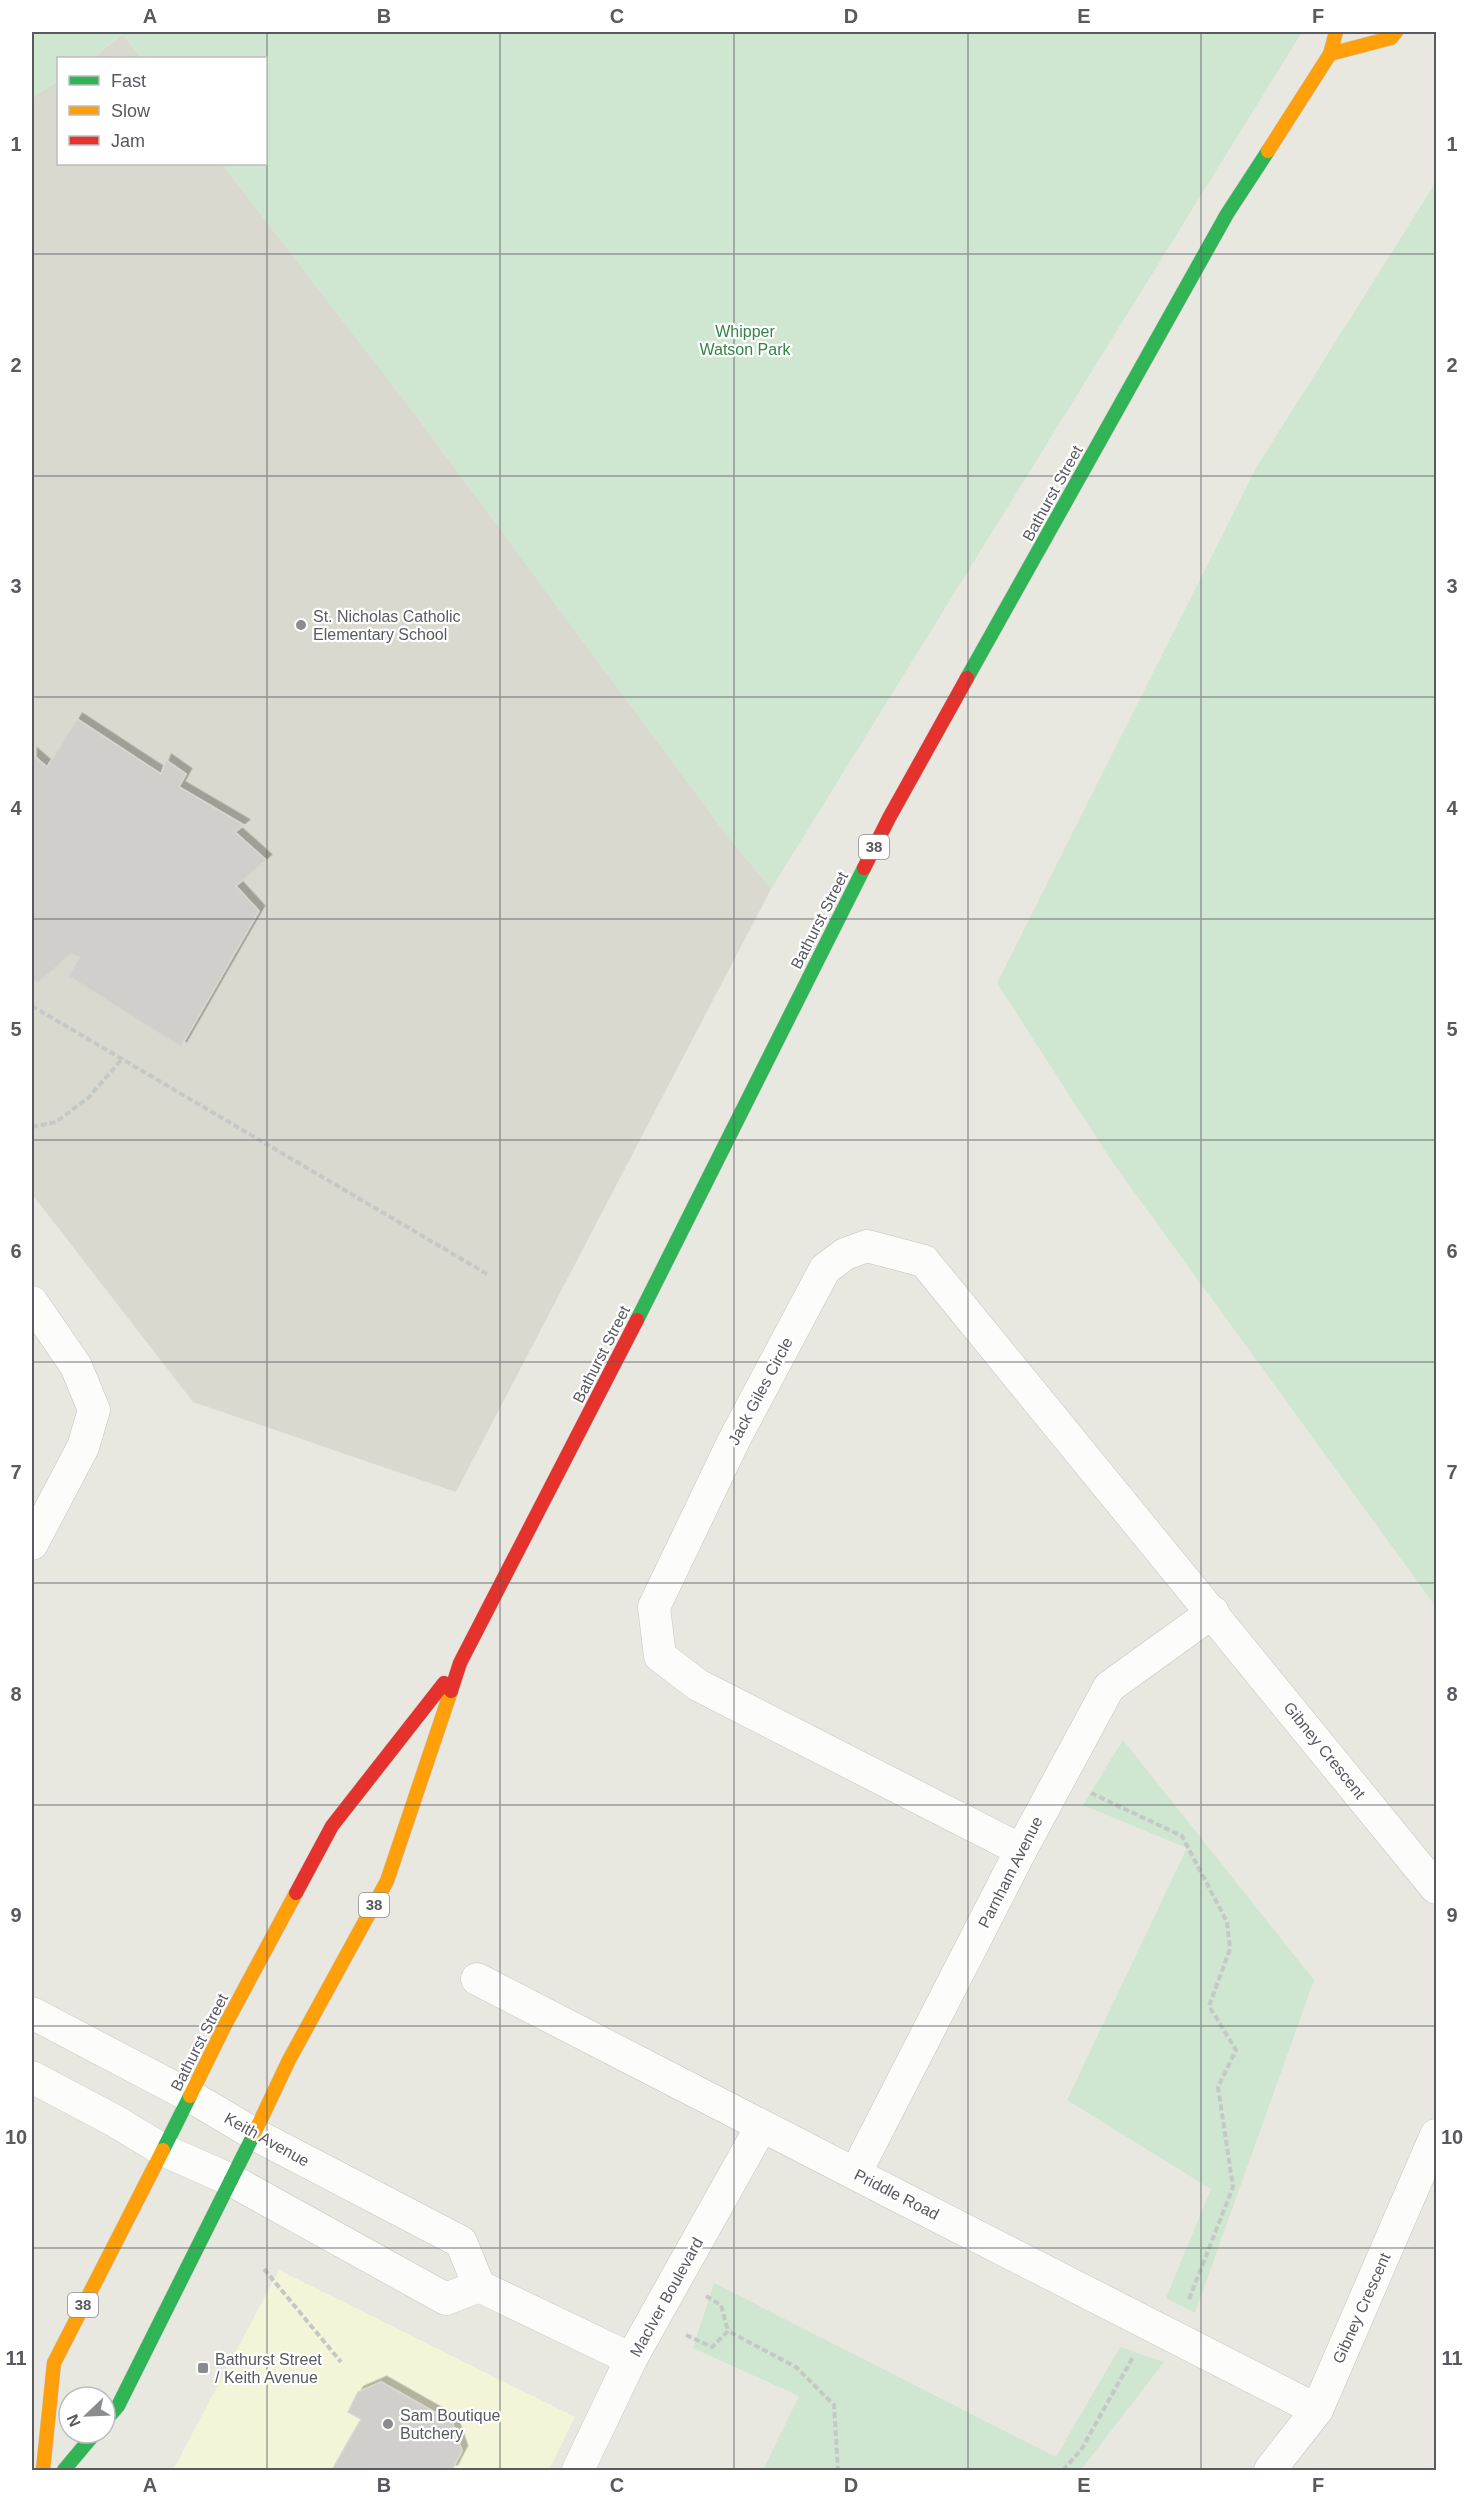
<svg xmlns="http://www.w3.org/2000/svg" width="1468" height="2502" font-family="Helvetica,sans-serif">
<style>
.commercial{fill:#f4f4d8}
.education{fill:#d9d9cf}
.green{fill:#cfe6d0}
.building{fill:#d0cfcb;stroke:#d8d7d0;stroke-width:1.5;filter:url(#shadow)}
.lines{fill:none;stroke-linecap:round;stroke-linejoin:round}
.street-casing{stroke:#c4c4c3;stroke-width:33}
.fast-casing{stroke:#c7c7c7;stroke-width:15}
.slow-casing{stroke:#c7c7c7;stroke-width:15}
.jam-casing{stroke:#c7c7c7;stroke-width:15}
.path{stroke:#c4c9c6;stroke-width:4;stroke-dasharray:6 3;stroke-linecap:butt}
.street{stroke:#fcfcfa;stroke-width:32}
.fast{stroke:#30b455;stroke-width:14}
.slow{stroke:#ff9f0a;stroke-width:14}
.jam{stroke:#e5322d;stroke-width:14}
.grid{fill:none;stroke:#585a60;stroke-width:1.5;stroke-opacity:0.55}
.poi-dot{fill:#8a8c8d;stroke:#fff;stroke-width:2}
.labels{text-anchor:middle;stroke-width:4.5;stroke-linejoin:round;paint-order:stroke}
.shield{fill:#fff;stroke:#8a8c90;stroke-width:1.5}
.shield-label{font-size:15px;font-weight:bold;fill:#585a60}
.park-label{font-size:16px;fill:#338449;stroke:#fff}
.street-label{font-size:16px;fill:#585a60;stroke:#fff}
.poi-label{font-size:16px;fill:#585a60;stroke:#fff;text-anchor:start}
.neatline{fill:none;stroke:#585a60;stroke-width:2}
.grid-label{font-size:20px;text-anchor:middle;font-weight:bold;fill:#585a60}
</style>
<defs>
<filter id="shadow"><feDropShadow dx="5.5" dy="-5.5" stdDeviation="0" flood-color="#0004"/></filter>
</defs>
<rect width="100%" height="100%" fill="#e8e8e1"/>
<!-- commercial -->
<polygon class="commercial" points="279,2270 575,2417 549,2470 173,2470"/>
<!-- education -->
<g class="education">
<polygon points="123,34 141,58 93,58"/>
<polygon points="58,81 58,164 222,164 417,417 725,833 771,889 456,1492 193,1402 32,1194 32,98"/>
</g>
<!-- green -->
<g class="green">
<polygon points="32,32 1302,32 771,889 725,833 417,417 222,164 266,164 266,58 141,58 122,34 93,58 58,58 58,81 32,98"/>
<polygon points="1436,182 1436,1607 1113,1163 997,983 1256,468"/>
<polygon points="1123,1740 1314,1980 1195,2313 1166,2298 1211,2189 1067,2100 1187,1848 1083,1805"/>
<polygon points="714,2283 1056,2457 1120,2347 1164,2362 1081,2470 763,2470 799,2396 693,2348"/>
</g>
<!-- building -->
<g class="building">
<polygon points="77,719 161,774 166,760 186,774 179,787 244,825 235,832 266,860 236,886 259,911 181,1047 68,976 80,957 71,954 38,983 32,979 32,754 47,767"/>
<polygon points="381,2382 452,2422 462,2451 452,2470 332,2470 361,2419 348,2412 358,2392"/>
</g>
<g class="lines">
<!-- street casing -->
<g class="street-casing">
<g id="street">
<polyline points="32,1302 76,1366 94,1410 83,1447 32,1544"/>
<polyline points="1021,1850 698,1685 660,1656 654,1607 734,1440 825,1269 845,1254 867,1246 924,1261 1436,1888"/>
<path d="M 477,1979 C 756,2125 1037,2266 1317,2410"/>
<polyline points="32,2013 190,2096 254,2134 461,2242 479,2286 631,2359"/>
<polyline points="32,2077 115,2121 163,2150 231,2180 446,2299 479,2286"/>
<polyline points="856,2172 1021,1850 1109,1687 1213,1612"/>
<polyline points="578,2470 631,2359 761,2127"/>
<polyline points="1270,2470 1317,2410 1436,2135"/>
</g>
</g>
<!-- fast casing -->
<g class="fast-casing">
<g id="fast">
<polyline points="967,678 1227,214 1268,151"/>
<polyline points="637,1320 864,868"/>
<polyline points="163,2150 190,2096"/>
<polyline points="231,2180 254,2134"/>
<polyline points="105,2421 118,2406 231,2180"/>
<polyline points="64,2470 95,2433"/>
</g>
</g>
<!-- slow casing -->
<g class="slow-casing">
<g id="slow">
<polyline points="1330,54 1391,38 1396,32"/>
<polyline points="1268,151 1330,54 1336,32"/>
<polyline points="190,2096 224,2027 296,1893"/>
<polyline points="254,2134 289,2060 387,1881 451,1691"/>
<polyline points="43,2470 54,2363 163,2150"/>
</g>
</g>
<!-- jam casing -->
<g class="jam-casing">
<g id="jam">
<polyline points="864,868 889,818 967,678"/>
<polyline points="451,1691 460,1663 637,1320"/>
<polyline points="296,1893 332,1826 444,1683"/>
</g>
</g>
<!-- path -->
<g class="path">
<polyline points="32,1006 487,1274"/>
<polyline points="32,1127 56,1122 88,1098 123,1058"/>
<polyline points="1091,1793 1182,1836 1227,1922 1230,1949 1209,2006 1236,2050 1218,2087 1233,2187 1188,2302"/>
<polyline points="264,2269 341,2362"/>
<polyline points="706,2296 721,2305 728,2331"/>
<polyline points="686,2335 712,2347 728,2331 796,2367 834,2405 838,2470"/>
<polyline points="1063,2470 1081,2450 1133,2357"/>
</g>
<!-- street -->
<use href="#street" class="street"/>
<!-- fast -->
<use href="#fast" class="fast"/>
<!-- slow -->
<use href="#slow" class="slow"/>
<!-- jam -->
<use href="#jam" class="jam"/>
</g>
<!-- grid -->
<path class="grid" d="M 267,32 L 267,2470M 500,32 L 500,2470M 734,32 L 734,2470M 968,32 L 968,2470M 1201,32 L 1201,2470M 32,254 L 1436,254M 32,476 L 1436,476M 32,697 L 1436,697M 32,919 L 1436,919M 32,1140 L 1436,1140M 32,1362 L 1436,1362M 32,1583 L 1436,1583M 32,1805 L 1436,1805M 32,2026 L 1436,2026M 32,2248 L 1436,2248"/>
<!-- markers -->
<g class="poi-dot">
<circle cx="301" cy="625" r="6"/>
<rect x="197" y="2362" width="12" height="12" rx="3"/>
<circle cx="388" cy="2424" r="6"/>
</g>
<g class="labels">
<!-- shield labels -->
<g class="shield">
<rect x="859" y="835" width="30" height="24" rx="4.5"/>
<rect x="359" y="1893" width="30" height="24" rx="4.5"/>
<rect x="68" y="2293" width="30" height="24" rx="4.5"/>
</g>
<g class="shield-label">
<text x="874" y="852">38</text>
<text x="374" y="1910">38</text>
<text x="83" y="2310">38</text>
</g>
<!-- park labels -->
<g class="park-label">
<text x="745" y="337">Whipper<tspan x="745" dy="18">Watson Park</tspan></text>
</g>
<!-- street labels -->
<g class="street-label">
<text transform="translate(1052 493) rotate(-61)" y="6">Bathurst Street</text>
<text transform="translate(819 920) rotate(-63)" y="6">Bathurst Street</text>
<text transform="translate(601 1354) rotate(-63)" y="6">Bathurst Street</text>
<text transform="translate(760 1391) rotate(-62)" y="6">Jack Giles Circle</text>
<text transform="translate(1325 1750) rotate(51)" y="6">Gibney Crescent</text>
<text transform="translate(1010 1872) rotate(-63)" y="6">Parnham Avenue</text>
<text transform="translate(199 2042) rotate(-63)" y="6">Bathurst Street</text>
<text transform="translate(267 2139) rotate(29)" y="6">Keith Avenue</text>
<text transform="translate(897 2194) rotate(27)" y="6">Priddle Road</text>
<text transform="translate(666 2297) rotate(-61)" y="6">MacIver Boulevard</text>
<text transform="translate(1361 2308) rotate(-66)" y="6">Gibney Crescent</text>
</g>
<!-- poi labels -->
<g class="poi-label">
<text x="313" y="622">St. Nicholas Catholic<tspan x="313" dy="18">Elementary School</tspan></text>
<text x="215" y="2365">Bathurst Street<tspan x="215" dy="18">/ Keith Avenue</tspan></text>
<text x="400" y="2421">Sam Boutique<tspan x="400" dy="18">Butchery</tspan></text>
</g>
</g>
<!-- border -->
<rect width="1468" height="2502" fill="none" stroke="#ffffff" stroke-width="66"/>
<!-- legend -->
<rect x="57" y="57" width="210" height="108" fill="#ffffff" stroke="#bcbdbf" stroke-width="1.5"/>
<rect x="69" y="76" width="30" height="9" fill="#30b455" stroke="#bcbdbf" stroke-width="1.5"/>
<text x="111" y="87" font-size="18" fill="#585a60">Fast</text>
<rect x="69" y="106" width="30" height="9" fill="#ff9f0a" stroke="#bcbdbf" stroke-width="1.5"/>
<text x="111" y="117" font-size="18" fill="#585a60">Slow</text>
<rect x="69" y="136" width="30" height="9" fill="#e5322d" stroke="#bcbdbf" stroke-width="1.5"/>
<text x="111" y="147" font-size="18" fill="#585a60">Jam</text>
<!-- north arrow -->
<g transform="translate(87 2415) rotate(247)"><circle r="28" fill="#ffffff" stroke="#bcbdbf" stroke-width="1.5"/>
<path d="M0-4.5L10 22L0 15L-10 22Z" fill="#8a8c8d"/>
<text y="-9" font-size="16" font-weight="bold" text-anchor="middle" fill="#585a60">N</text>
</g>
<rect x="33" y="33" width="1402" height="2436" class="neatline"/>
<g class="grid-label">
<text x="150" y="23">A</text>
<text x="384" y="23">B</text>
<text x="617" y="23">C</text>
<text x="851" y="23">D</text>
<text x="1084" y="23">E</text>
<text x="1318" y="23">F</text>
<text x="16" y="151">1</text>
<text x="1452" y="151">1</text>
<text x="16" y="372">2</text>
<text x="1452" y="372">2</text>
<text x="16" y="593">3</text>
<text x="1452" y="593">3</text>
<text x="16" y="815">4</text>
<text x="1452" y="815">4</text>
<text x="16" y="1036">5</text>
<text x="1452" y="1036">5</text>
<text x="16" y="1258">6</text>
<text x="1452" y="1258">6</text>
<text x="16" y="1479">7</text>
<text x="1452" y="1479">7</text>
<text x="16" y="1701">8</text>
<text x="1452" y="1701">8</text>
<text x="16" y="1922">9</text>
<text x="1452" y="1922">9</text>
<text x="16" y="2144">10</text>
<text x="1452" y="2144">10</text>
<text x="16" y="2365">11</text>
<text x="1452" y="2365">11</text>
<text x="150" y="2492">A</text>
<text x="384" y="2492">B</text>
<text x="617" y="2492">C</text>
<text x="851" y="2492">D</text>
<text x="1084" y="2492">E</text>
<text x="1318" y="2492">F</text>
</g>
</svg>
